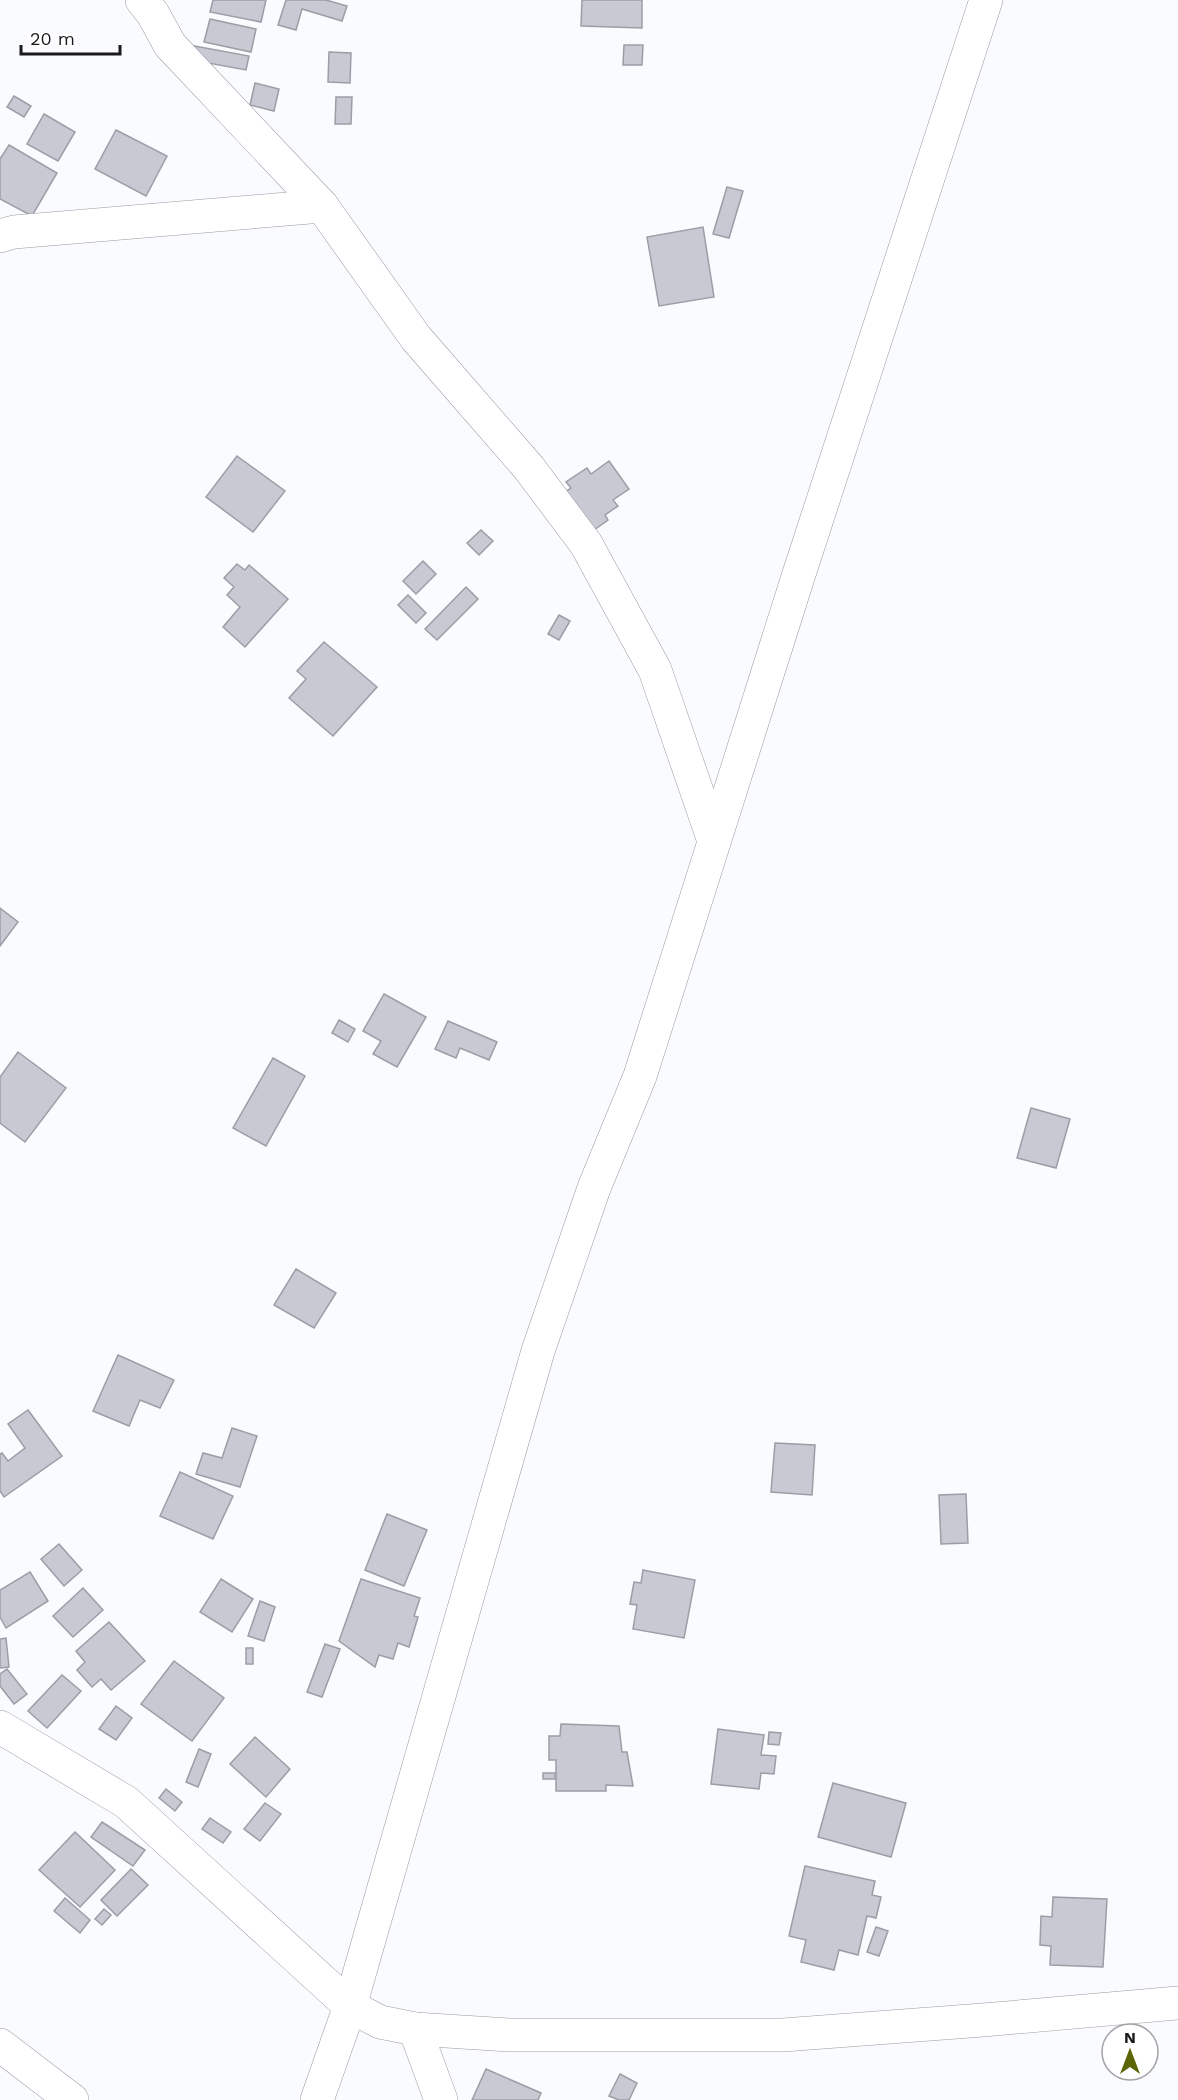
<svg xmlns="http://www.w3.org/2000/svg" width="1178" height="2100" font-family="'Work Sans',sans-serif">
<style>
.building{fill:#c8c9d2;stroke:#9c9da6;stroke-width:1.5}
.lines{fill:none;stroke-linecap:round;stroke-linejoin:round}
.minor-casing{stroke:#9a9aa3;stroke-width:34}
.minor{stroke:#fff;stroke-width:33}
</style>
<rect width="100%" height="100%" fill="#fafbfe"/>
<!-- building -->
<g class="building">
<polygon points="213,0 266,0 261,22 210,12"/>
<polygon points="286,0 326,0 347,6 342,21 302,9 296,30 278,25"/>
<polygon points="582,0 642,0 642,28 581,26"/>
<polygon points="210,19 256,29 251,52 204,42"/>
<polygon points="189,45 249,56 246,70 186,59"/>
<polygon points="624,45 643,45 642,65 623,65"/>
<polygon points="329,52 351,53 350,83 328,82"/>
<polygon points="255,83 279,89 274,111 250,105"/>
<polygon points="14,96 31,106 24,117 7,107"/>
<polygon points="336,97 352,97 351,124 335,124"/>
<polygon points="44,114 75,132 58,161 27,144"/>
<polygon points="116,130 167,156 146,196 95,169"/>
<polygon points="9,145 57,173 32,216 0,199 0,159"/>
<polygon points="727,187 743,191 729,238 713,234"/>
<polygon points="703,227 714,297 659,306 647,237"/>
<polygon points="237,456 285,491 253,532 206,497"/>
<polygon points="609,461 629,489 613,500 618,506 605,515 608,520 587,535 559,496 571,488 566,482 587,468 591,474"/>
<polygon points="481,530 493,541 479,555 467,543"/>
<polygon points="423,561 436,574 416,594 403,581"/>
<polygon points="237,564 245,570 249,565 288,599 245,647 223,627 240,607 227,595 234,587 224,578"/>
<polygon points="466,587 478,599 437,640 425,629"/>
<polygon points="408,595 426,613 416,623 398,605"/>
<polygon points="559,615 570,621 559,640 548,634"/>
<polygon points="324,642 377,687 333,736 289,698 306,679 297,671"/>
<polygon points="0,908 18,922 0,946"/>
<polygon points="384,994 426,1017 397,1067 373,1054 381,1041 363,1031"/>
<polygon points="339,1020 355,1029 348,1042 332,1033"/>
<polygon points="448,1021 497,1042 489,1060 460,1048 456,1058 435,1049"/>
<polygon points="18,1052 66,1088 25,1142 0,1123 0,1077"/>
<polygon points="273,1058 305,1076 266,1146 233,1128"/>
<polygon points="1031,1108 1070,1119 1056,1168 1017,1158"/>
<polygon points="296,1269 336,1293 314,1328 274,1305"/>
<polygon points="118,1355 174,1380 160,1408 140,1400 129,1426 93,1411"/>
<polygon points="28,1410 62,1456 4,1497 0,1491 0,1454 2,1453 8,1461 25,1448 8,1424"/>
<polygon points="232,1428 257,1436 240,1487 196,1474 203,1453 222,1458"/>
<polygon points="775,1443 815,1445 812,1495 771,1492"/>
<polygon points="180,1472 233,1496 213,1539 160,1516"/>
<polygon points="966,1494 968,1543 941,1544 939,1495"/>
<polygon points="387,1514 427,1530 404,1586 365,1570"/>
<polygon points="59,1544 82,1570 64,1586 41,1559"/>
<polygon points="643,1570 695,1580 684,1638 633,1629 637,1605 630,1604 634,1582 641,1583"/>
<polygon points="30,1572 48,1601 6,1628 0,1617 0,1590"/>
<polygon points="221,1579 253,1599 232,1632 200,1612"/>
<polygon points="361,1579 420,1598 414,1616 418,1617 409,1647 398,1643 393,1659 379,1655 375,1667 339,1641"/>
<polygon points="83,1588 103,1610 73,1637 53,1616"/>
<polygon points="260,1601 275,1607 264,1641 248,1636"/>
<polygon points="109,1622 145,1661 111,1690 101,1679 92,1687 77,1670 85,1662 76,1651"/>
<polygon points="6,1638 9,1667 0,1668 0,1639"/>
<polygon points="325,1644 340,1649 322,1697 307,1692"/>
<rect x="246" y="1648" width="7" height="16"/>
<polygon points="174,1661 224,1698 192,1741 141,1704"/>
<polygon points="7,1669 27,1694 14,1704 0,1686 0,1674"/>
<polygon points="62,1675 81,1691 47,1728 28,1711"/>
<polygon points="116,1706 132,1718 116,1740 99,1729"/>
<polygon points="561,1724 619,1726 622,1752 627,1752 633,1786 606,1785 606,1791 556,1791 556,1760 549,1760 549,1736 560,1736"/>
<polygon points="718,1729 764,1735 761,1755 776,1756 774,1774 761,1773 759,1789 711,1784"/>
<polygon points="769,1732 781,1733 779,1745 768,1744"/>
<polygon points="255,1737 290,1769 266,1797 230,1764"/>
<polygon points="199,1749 211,1754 198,1787 186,1782"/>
<rect x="543" y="1773" width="12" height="6"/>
<polygon points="833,1783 906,1803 891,1857 818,1837"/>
<polygon points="166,1789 182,1802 175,1811 159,1798"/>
<polygon points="265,1803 281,1814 260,1841 244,1829"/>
<polygon points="210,1818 231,1832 223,1843 202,1829"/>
<polygon points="102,1822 145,1850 133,1866 91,1837"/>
<polygon points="75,1832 115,1870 80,1907 39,1870"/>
<polygon points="805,1866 875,1881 872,1895 881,1897 876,1918 867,1916 858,1955 839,1950 834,1970 801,1962 806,1940 789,1936"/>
<polygon points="131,1869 148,1885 117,1916 101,1900"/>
<polygon points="1053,1897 1107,1899 1103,1967 1050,1965 1051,1946 1040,1945 1041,1916 1052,1917"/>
<polygon points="65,1898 90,1920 80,1933 54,1911"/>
<polygon points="104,1909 111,1915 102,1925 95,1919"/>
<polygon points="876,1927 888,1931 879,1956 867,1952"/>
<polygon points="486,2069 541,2093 538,2100 472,2100"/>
<polygon points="620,2074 637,2083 629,2100 619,2100 609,2096"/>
</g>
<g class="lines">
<!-- minor casing -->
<g class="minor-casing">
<g id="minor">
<polyline points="142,0 153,14 170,45 322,206 416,338 529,468 586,544 655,670 714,841"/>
<polyline points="0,236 14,232 322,206"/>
<polyline points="0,1727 126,1802 350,2006 380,2022 415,2029 509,2035 783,2035 983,2020 1178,2003"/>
<polyline points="415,2029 441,2100"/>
<polyline points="0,2045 72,2100"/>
<polyline points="317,2100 350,2006 538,1351 594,1188 640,1076 798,577 986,0"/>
</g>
</g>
<!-- minor -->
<use href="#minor" class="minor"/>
</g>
<!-- north arrow -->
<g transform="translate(1130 2052)"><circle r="28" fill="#ffffff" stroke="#a3a3a5" stroke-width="1.5"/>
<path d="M0-4.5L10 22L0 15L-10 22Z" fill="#5d6606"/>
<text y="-9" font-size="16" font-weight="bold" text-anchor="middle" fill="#1a1a1d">N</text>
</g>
<!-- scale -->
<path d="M21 45v9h99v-9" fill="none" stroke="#1a1a1d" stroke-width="3"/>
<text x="30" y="45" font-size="18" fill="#1a1a1d" stroke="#ffffff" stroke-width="4.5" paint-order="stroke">20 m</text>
</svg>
